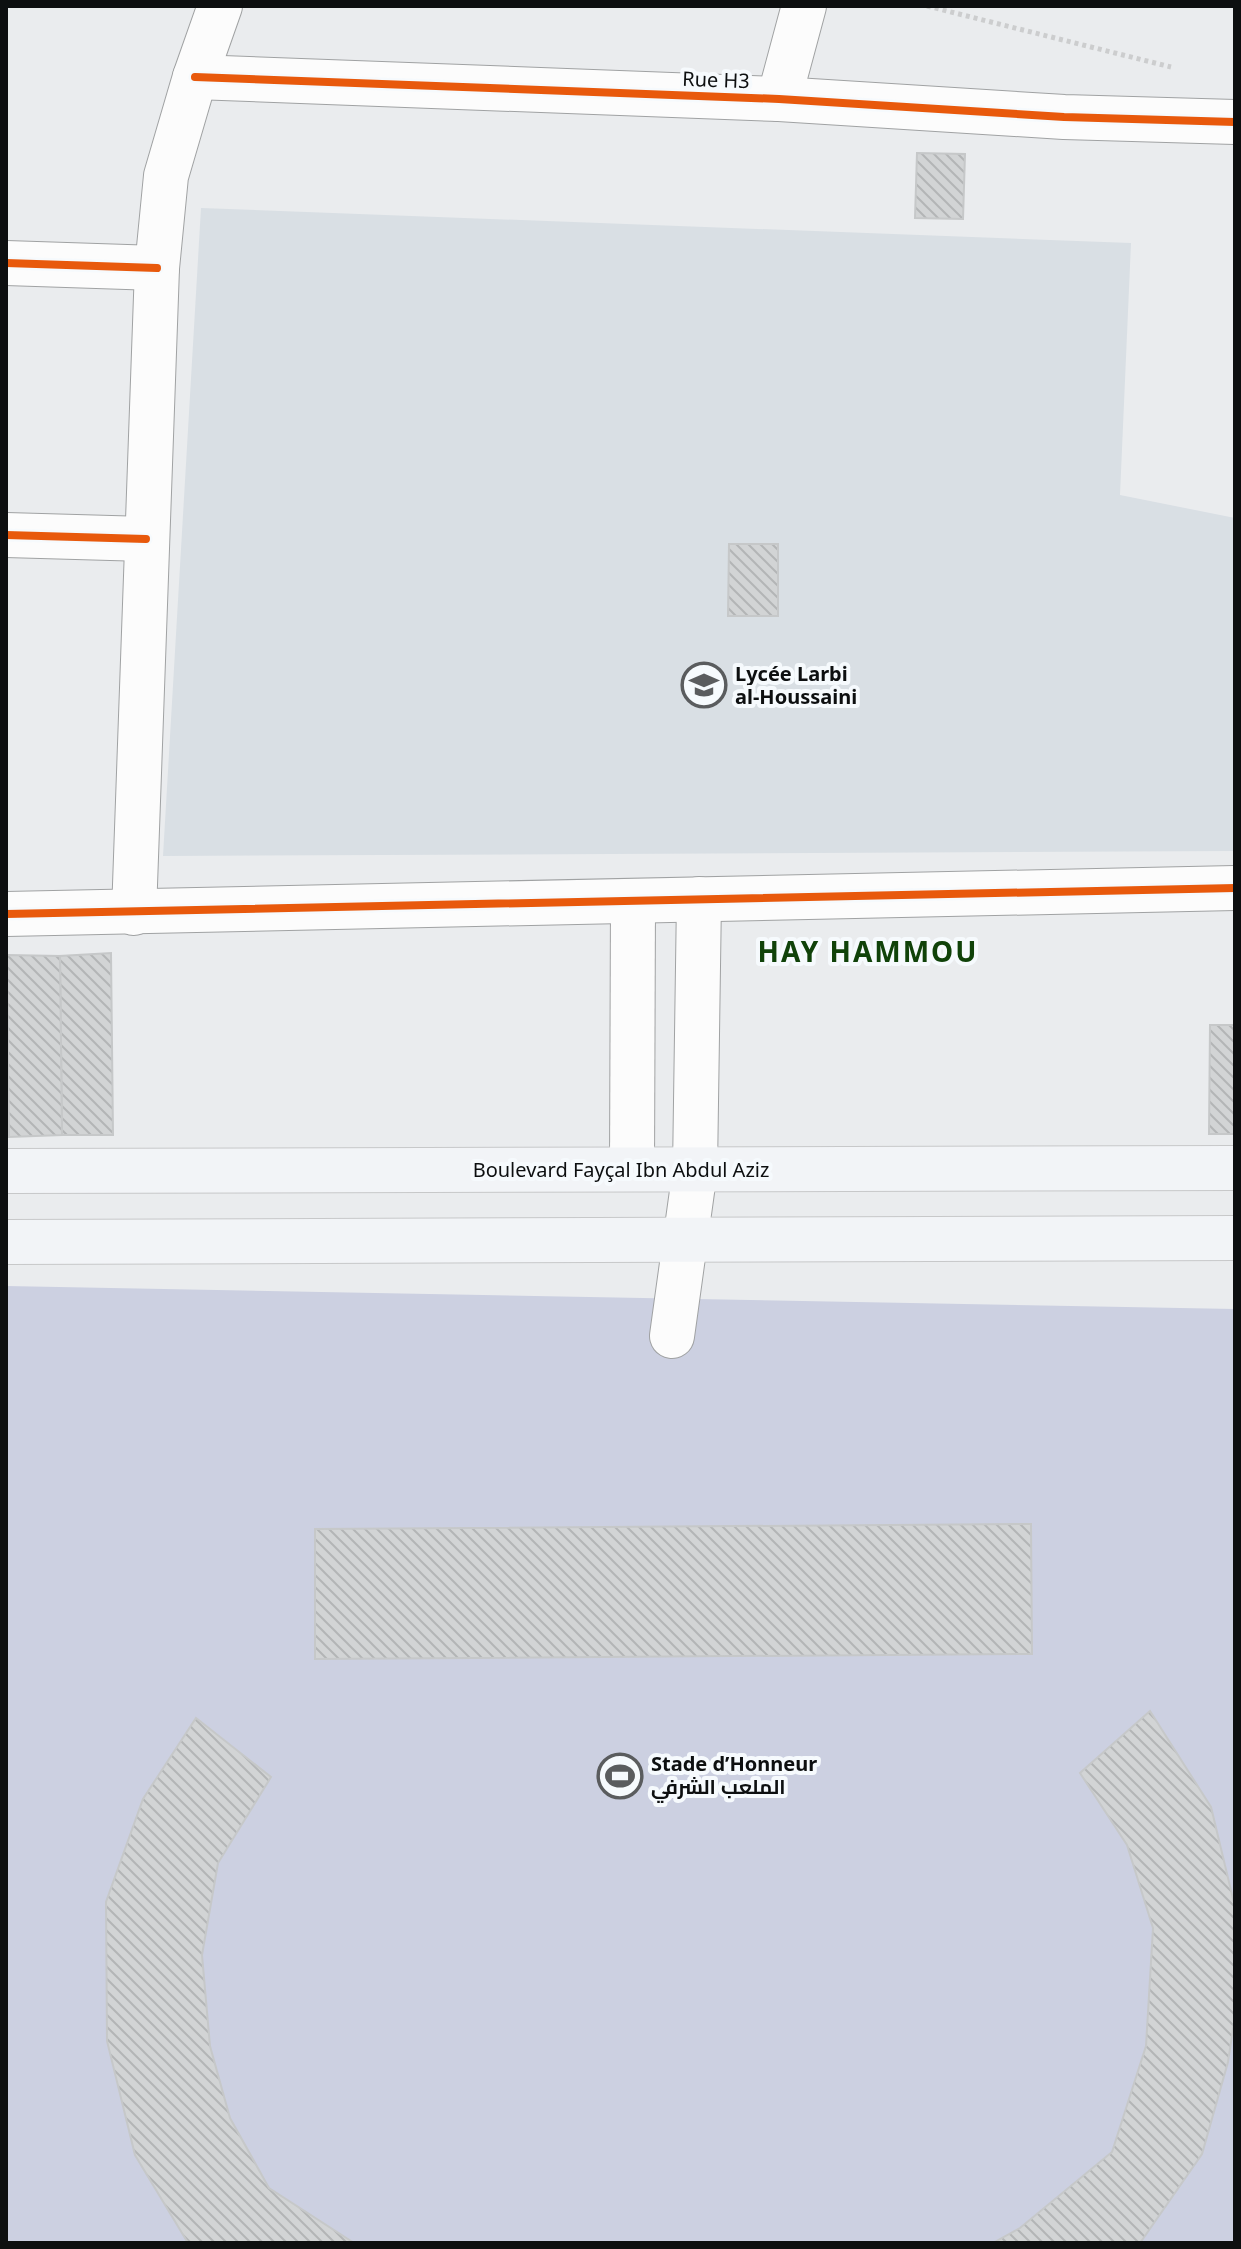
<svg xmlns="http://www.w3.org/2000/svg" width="1241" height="2249" font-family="'Noto Sans',Cairo,sans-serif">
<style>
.built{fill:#d9dfe4}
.grass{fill:#ccd0e1}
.building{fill:url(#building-back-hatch);stroke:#c6c8c9;stroke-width:2}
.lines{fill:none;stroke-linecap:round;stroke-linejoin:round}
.minor-casing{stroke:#a0a2a3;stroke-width:46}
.major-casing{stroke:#c7c8c9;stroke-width:46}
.path{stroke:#cccdce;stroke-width:5;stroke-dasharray:4 4;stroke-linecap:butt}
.minor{stroke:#fcfcfc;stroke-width:44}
.major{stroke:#f2f4f7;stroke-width:44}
.cycleway-casing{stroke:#f6fafd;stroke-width:13}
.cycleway{stroke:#e8590c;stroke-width:8}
.labels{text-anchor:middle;stroke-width:8;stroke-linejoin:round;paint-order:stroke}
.street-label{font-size:20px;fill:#0d0f10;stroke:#f6fafd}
.poi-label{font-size:20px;font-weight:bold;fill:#0d0f10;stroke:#f6fafd;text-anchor:start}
.district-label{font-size:28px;font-weight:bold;letter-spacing:2px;fill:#104209;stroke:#f6fafd}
</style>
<defs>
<pattern id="building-back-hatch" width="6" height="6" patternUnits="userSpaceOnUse" patternTransform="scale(2)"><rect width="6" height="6" fill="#d2d4d5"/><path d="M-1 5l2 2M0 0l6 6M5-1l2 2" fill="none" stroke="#b3b5b6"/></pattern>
</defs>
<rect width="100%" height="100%" fill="#eaecee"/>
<!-- built -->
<polygon class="built" points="201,208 1131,243 1120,495 1235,518 1235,851 163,856"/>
<!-- grass -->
<polygon class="grass" points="6,1286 1235,1309 1235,2243 6,2243"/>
<!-- building -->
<g class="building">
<polygon points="917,153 965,154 963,219 915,218"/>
<polygon points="729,544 778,544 778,616 728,616"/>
<polygon points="111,953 113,1135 62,1135 60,956"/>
<polygon points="7,955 60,956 62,1135 9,1137"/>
<polygon points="1210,1025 1235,1025 1235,1134 1209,1134"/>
<polygon points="1031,1524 1032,1654 315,1659 315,1529"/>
<polygon points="1150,1711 1211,1807 1235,1907 1235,2016 1228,2062 1202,2154 1140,2243 993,2243 1020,2228 1112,2152 1146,2046 1153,1928 1127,1845 1080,1773"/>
<polygon points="196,1718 271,1777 218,1863 202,1955 210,2046 230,2118 269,2188 354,2243 188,2243 135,2155 107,2041 106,1902 143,1799"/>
</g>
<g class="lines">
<!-- minor casing -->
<g class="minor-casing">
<g id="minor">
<polyline points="195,77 779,99 1064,117 1235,122"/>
<polyline points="779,99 804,6"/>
<polyline points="6,263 157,268"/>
<polyline points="6,535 146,539"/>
<polyline points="134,913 157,268 166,176 195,77 220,6"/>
<polyline points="6,914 1235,888"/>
<polyline points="632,1169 633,901"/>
<polyline points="672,1336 695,1170 699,899"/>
</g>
</g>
<!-- major casing -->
<g class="major-casing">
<g id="major">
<polyline points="6,1171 1235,1168"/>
<polyline points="6,1242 1235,1238"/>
</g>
</g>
<!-- path -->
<polyline class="path" points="927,6 1171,67"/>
<!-- minor -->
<use href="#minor" class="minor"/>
<!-- major -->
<use href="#major" class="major"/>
<!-- cycleway casing -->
<g class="cycleway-casing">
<g id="cycleway">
<polyline points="195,77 779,99 1064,117 1235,122"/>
<polyline points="6,263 157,268"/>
<polyline points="6,535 146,539"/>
<polyline points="6,914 1235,888"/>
</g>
</g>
<!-- cycleway -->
<use href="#cycleway" class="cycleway"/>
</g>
<!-- icons -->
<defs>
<g id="school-ring" transform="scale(2.3)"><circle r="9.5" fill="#f6fafd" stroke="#5a5c5e" stroke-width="1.5"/><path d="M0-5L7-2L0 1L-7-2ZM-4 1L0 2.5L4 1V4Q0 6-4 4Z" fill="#5a5c5e"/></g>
<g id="stadium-ring" transform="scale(2.3)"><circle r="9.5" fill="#f6fafd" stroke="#5a5c5e" stroke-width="1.5"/><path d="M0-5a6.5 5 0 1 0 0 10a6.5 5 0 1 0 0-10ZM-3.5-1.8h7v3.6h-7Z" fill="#5a5c5e"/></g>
</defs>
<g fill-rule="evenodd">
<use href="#school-ring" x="704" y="685"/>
<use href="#stadium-ring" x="620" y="1776"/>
</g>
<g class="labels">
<!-- street labels -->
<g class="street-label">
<text transform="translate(716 80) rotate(2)" y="7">Rue H3</text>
<text x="621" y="1177">Boulevard Fayçal Ibn Abdul Aziz</text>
</g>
<!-- poi labels -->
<g class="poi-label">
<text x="735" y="681">Lycée Larbi<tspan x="735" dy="23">al-Houssaini</tspan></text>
<text x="651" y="1771">Stade d’Honneur<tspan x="651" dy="23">الملعب الشرفي</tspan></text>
</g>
<!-- district labels -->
<g class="district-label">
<text x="868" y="962">HAY HAMMOU</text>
</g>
</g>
<!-- border -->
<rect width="1241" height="2249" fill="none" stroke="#0d0f10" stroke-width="16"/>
</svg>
